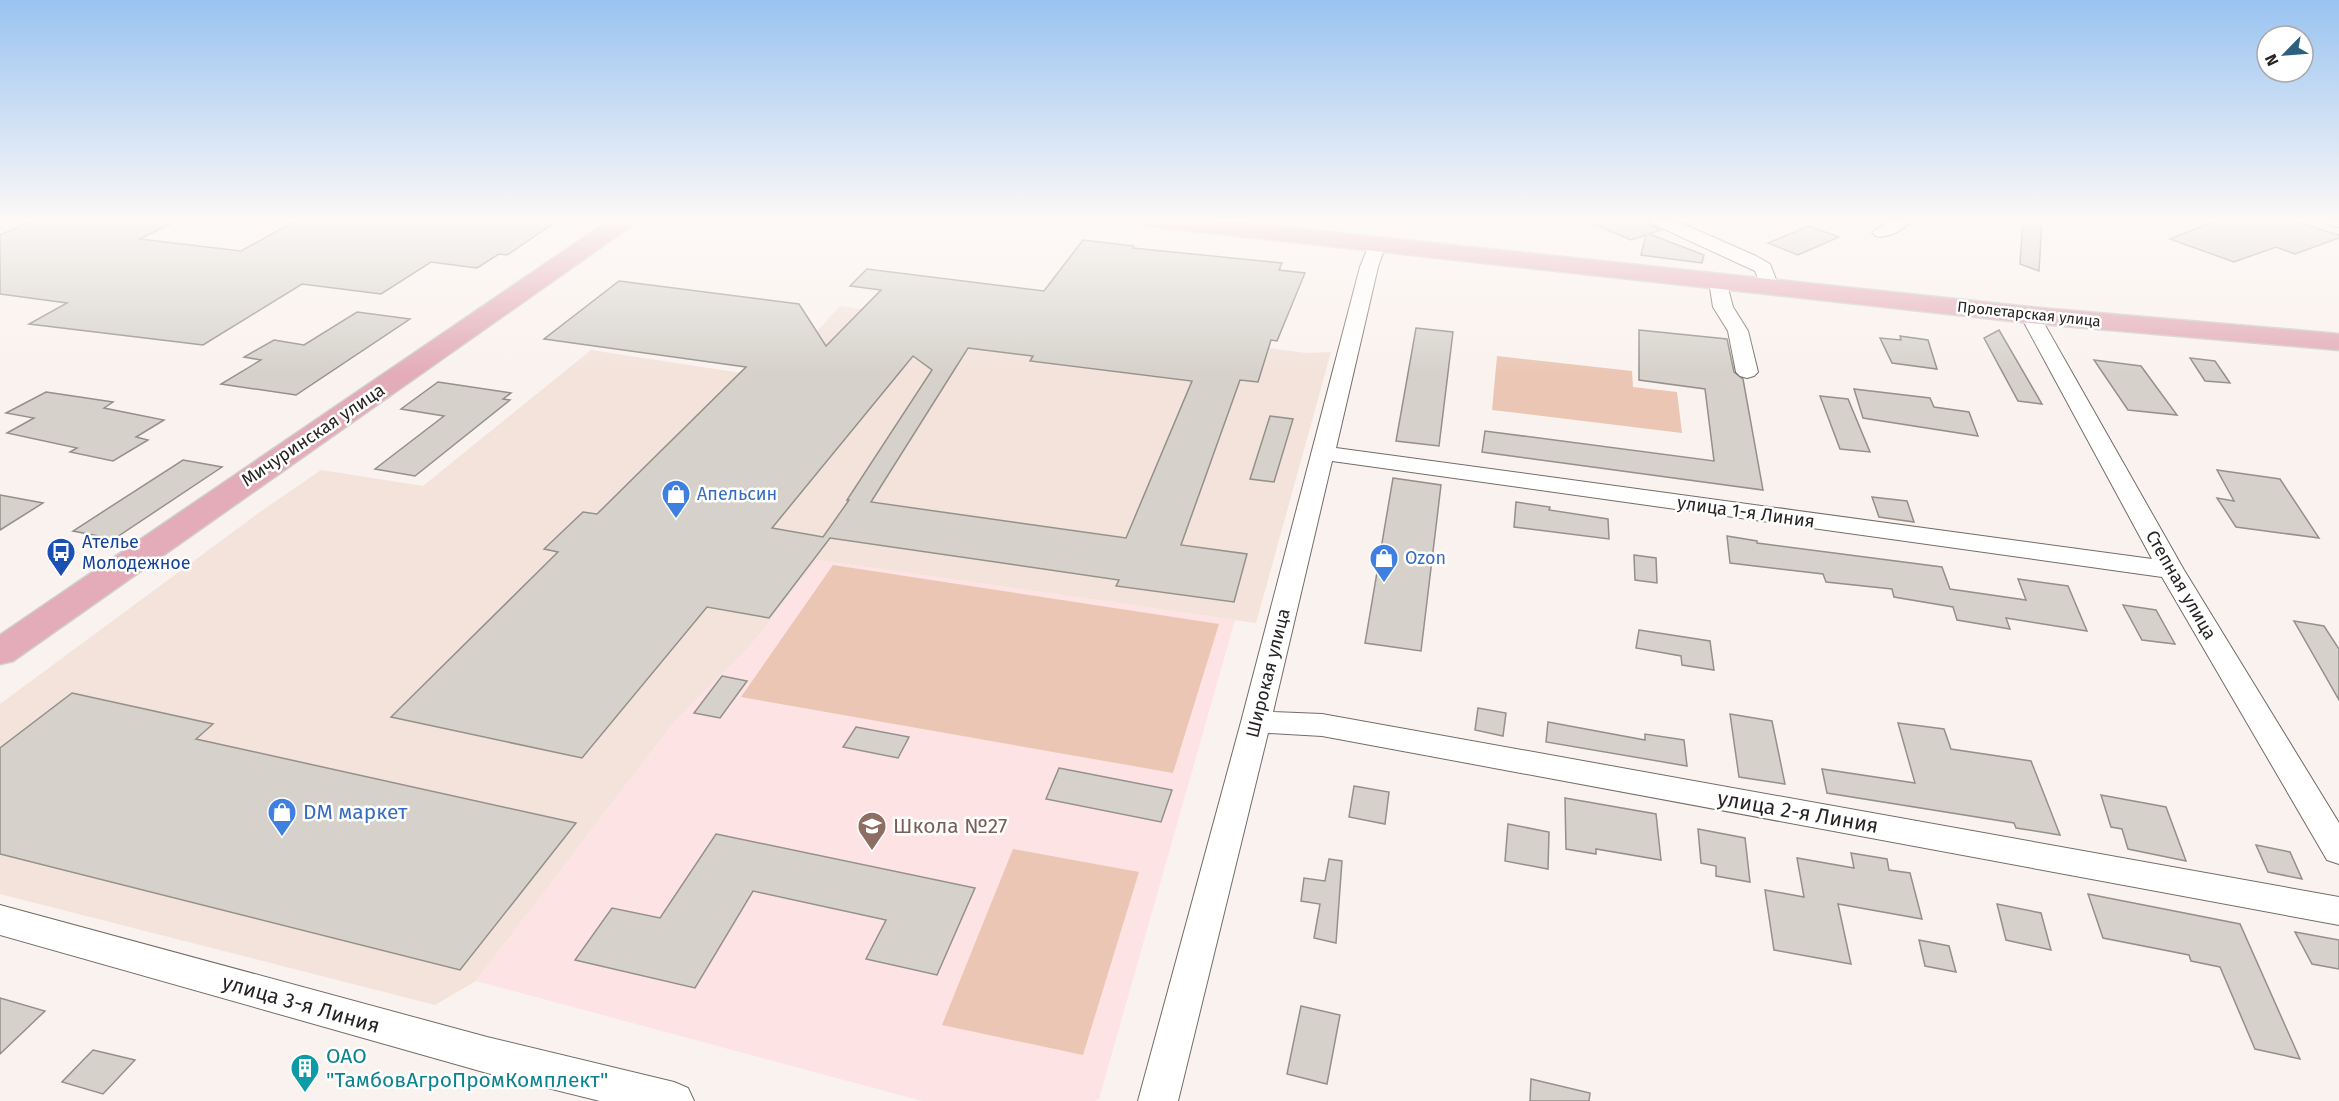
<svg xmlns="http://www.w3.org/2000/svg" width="2339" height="1101" font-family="'Fira Sans',sans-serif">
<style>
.built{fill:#f3e3db}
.education{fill:#fee3e4}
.green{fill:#ebc6b4}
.building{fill:#d6d2cb;stroke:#94908a;stroke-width:1.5;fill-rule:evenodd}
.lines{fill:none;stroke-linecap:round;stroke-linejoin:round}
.street-casing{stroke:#736c69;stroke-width:2}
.primary-casing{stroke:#cfcfcf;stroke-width:3}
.street{fill:#fff;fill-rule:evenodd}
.primary{fill:#e3acb8;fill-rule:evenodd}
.labels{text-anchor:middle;stroke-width:5;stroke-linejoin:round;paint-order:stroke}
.far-street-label{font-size:15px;fill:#272423;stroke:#fff}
.street-label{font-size:18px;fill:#272423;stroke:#fff}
.shop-label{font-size:18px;fill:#366cbe;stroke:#fff;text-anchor:start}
.transit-label{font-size:18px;fill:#164399;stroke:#fff;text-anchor:start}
.near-shop-label{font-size:21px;fill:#366cbe;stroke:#fff;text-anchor:start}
.near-street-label{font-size:21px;fill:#272423;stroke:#fff}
.near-education-label{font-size:21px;fill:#785e54;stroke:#fff;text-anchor:start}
.near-culture-label{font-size:21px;fill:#0d838f;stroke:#fff;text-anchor:start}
</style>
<rect width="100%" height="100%" fill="#faf2ee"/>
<!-- built -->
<polygon class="built" points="840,306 1014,330 1207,340 1306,353 1331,352 1256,623 817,560 751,645 674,722 476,981 435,1005 0,894 0,704 260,512 321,470 423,486 591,350 774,378"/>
<!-- education -->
<polygon class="education" points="817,560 1235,620 1099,1099 1095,1101 922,1101 476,981 674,722 751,645"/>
<!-- green -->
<g class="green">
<polygon points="1497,356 1632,371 1633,387 1677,392 1682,433 1492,410"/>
<polygon points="833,565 1219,624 1173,773 741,697"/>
<polygon points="1013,849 1139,872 1083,1055 942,1025"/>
</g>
<!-- building -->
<g class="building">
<polygon points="36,219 180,219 140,239 241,251 299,219 396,219 418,221 423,219 560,219 507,255 499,254 477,268 431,262 381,294 302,284 203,345 29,324 67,303 0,294 0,235"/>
<polygon points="1582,219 1646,219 1650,225 1661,230 1649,234 1704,255 1702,263 1641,255 1646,235 1631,240"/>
<polygon points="2023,219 2042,219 2039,271 2020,264"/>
<polygon points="2220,219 2287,219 2339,235 2339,238 2295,254 2276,247 2234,262 2170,239"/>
<polygon points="1809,226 1839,237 1798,255 1768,243"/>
<path d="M 1083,240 L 1134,246 L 1133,248 L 1282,263 L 1279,270 L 1305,273 L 1277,341 L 1271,340 L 1258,382 L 1240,380 L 1181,545 L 1247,554 L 1234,602 L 1116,586 L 1119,580 L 830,538 L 769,618 L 707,607 L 582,758 L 391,717 L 558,552 L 544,549 L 583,512 L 597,514 L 746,367 L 544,339 L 619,281 L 799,304 L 826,346 L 881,290 L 850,286 L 867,269 L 1044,291 ZM 968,348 L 1033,356 L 1030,361 L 1192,381 L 1126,538 L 871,502 ZM 913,356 L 932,370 L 847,500 L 849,500 L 823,537 L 772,528 Z"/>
<polygon points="357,312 410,319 296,395 221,384 261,360 244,357 274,340 304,345"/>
<polygon points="1416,328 1453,332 1439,446 1396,441"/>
<polygon points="1639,330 1727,339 1734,372 1743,379 1763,490 1482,452 1485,431 1714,461 1705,389 1639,380"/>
<polygon points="1999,330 2042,404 2018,401 1984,338"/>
<polygon points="1900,336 1928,340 1937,369 1892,363 1880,338 1901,340"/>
<polygon points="2190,358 2215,361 2230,383 2205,381"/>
<polygon points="2094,360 2141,366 2177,415 2128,410"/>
<polygon points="438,382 511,393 503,399 510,400 415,476 375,469 444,416 401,409"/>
<polygon points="1854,389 1930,398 1934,407 1969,412 1978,436 1863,418"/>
<polygon points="46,392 113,402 104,408 164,420 136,437 148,440 113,461 70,452 77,448 7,433 34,418 6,413"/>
<polygon points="1820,396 1848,399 1870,452 1840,449"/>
<polygon points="1270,416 1293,419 1274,482 1250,479"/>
<polygon points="183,460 222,467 114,539 73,531"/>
<polygon points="2217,470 2280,479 2319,538 2236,527 2217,498 2234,501"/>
<polygon points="1393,478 1441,485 1421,651 1365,643"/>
<polygon points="0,495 43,503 0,530"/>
<polygon points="1872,497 1907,501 1914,522 1879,517"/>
<polygon points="1516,502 1550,507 1549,510 1608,519 1609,539 1514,527"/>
<polygon points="1727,536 1757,541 1757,543 1942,567 1950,589 2026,600 2018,579 2068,586 2087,631 2006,618 2010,629 1957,620 1953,607 1894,597 1892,589 1826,582 1823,574 1730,563"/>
<polygon points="1634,555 1656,558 1657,583 1635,580"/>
<polygon points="2123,605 2156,610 2175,644 2142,640"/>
<polygon points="2294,621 2324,626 2339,649 2339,700"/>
<polygon points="1639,630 1710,641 1714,670 1682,665 1681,656 1636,648"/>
<polygon points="722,676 747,681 720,718 694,713"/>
<polygon points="72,693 213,724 196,739 576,823 460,970 0,854 0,748"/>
<polygon points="1478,708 1506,713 1503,736 1475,730"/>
<polygon points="1730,714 1772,721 1785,784 1739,777"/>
<polygon points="1548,722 1645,740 1645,734 1684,740 1687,766 1546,742"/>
<polygon points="1898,723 1944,729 1951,749 2031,761 2060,835 2016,828 2014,823 1827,793 1822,769 1915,783"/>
<polygon points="856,727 909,737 898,758 843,747"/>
<polygon points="1059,768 1172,790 1161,822 1046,799"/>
<polygon points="1354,786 1389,792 1385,824 1349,817"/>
<polygon points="2101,795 2166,807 2186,861 2128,849 2122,829 2111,827"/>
<polygon points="1565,798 1656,814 1661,860 1596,849 1596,854 1566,849"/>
<polygon points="1508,824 1549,832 1548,869 1505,861"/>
<polygon points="1698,829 1745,838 1750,882 1716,876 1716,866 1701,863"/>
<polygon points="716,834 975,888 937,975 866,959 886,920 753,891 695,988 575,960 612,908 660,918"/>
<polygon points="2256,845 2290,852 2302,879 2268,872"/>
<polygon points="1851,853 1887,859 1889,870 1910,873 1922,919 1838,904 1851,964 1774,950 1765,890 1804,897 1797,858 1854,868"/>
<polygon points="1329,859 1342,861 1336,943 1314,938 1320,904 1301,901 1304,878 1325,881"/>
<polygon points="2088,894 2240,924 2300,1059 2255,1049 2220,967 2191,961 2189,955 2103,938"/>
<polygon points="1997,904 2041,913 2051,950 2006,940"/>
<polygon points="2295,932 2339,940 2339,969 2312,964"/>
<polygon points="1919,940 1949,946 1956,972 1925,966"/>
<polygon points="0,998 45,1011 0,1054"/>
<polygon points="1301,1006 1340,1015 1327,1084 1287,1074"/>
<polygon points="93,1050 135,1060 103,1094 62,1082"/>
<polygon points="1531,1079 1590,1093 1589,1101 1530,1101"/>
</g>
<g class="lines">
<!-- street casing -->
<g class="street-casing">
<g id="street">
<polygon points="1648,219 1672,219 1756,256 1770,264 1779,287 1777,291 1763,291 1755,271 1651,223"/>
<path d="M 1883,219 L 1908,219 L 1910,222 C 1902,231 1886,239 1875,236 L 1872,232 L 1886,223 Z"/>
<polygon points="2320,219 2339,219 2339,227 2323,223"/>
<polygon points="1377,239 1383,240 1386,244 1378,267 1336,448 2152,559 2020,315 2023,311 2037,311 2184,570 2339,823 2339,864 2327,860 2162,577 1332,461 1273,712 1322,714 2339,897 2339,925 1322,736 1268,733 1178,1101 1138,1101 1241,722 1360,267 1371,240"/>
<polygon points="1718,275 1725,277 1733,307 1748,331 1758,372 1754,376 1747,378 1740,376 1736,372 1728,331 1713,307 1709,281 1711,277"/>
<polygon points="0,905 487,1037 674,1082 688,1088 694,1101 600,1101 487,1073 0,935"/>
</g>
</g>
<!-- primary casing -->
<g class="primary-casing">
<g id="primary">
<polygon points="611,219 637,219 634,224 13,661 0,664 0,635"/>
<polygon points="1136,219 1210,219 2030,307 2339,334 2339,350 2030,323 1147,226 1139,224"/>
</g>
</g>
<!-- street -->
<use href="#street" class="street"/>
<!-- primary -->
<use href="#primary" class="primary"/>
</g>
<!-- sky -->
<linearGradient id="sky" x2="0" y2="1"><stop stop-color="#99c3f1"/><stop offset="0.59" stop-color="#fdf9f7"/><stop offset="1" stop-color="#fdf9f7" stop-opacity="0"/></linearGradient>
<rect width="2339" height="373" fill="url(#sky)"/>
<!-- icons -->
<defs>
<g id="shop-pin" transform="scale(1.5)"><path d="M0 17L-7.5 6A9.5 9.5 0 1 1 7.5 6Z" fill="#3f7fe0" stroke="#fff"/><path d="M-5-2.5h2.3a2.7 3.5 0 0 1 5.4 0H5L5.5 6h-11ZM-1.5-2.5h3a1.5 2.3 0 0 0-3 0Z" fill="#fff"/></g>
<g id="bus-pin" transform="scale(1.5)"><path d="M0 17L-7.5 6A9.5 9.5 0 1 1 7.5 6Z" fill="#1a4fb4" stroke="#fff"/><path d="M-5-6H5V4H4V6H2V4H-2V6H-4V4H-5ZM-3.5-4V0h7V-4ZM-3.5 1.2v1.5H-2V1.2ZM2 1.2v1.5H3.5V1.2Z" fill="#fff"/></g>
<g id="school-pin" transform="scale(1.5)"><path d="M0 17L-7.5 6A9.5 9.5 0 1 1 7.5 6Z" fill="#8d6e63" stroke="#fff"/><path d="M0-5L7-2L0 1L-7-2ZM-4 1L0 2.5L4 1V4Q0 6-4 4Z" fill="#fff"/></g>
<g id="building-pin" transform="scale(1.5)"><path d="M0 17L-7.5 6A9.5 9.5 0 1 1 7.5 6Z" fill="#0f9aa8" stroke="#fff"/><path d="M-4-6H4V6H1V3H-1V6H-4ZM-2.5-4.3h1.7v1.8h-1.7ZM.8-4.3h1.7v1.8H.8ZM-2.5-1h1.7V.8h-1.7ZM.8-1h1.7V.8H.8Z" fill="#fff"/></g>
</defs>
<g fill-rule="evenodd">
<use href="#shop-pin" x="676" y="494"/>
<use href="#bus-pin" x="61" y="552"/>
<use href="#shop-pin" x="1384" y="558"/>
<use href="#shop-pin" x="282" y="812"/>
<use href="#school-pin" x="872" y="826"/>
<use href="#building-pin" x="305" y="1068"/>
</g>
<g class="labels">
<!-- far-street labels -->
<g class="far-street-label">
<text transform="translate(2029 314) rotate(6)" y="5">Пролетарская улица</text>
</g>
<!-- street labels -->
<g class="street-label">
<text transform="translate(313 435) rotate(-34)" y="6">Мичуринская улица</text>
<text transform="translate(1746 512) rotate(8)" y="6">улица 1-я Линия</text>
<text transform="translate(2181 585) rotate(60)" y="6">Степная улица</text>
<text transform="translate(1268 673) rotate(-76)" y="6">Широкая улица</text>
</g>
<!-- shop labels -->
<g class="shop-label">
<text x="697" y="500">Апельсин</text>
<text x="1405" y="564">Ozon</text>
</g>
<!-- transit labels -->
<g class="transit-label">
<text x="82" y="548">Ателье<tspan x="82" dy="21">Молодежное</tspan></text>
</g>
<!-- near-shop labels -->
<g class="near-shop-label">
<text x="303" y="819">DM маркет</text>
</g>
<!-- near-street labels -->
<g class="near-street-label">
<text transform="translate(1798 812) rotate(10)" y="7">улица 2-я Линия</text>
<text transform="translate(301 1004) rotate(16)" y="7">улица 3-я Линия</text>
</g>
<!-- near-education labels -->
<g class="near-education-label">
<text x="893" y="833">Школа №27</text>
</g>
<!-- near-culture labels -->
<g class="near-culture-label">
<text x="326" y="1063">ОАО<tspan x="326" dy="24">"ТамбовАгроПромКомплект"</tspan></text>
</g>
</g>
<!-- north arrow -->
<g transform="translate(2285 54) rotate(245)"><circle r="28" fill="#ffffff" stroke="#a9a7a7" stroke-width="1.5"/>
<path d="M0-4.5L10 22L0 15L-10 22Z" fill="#2c607c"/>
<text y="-9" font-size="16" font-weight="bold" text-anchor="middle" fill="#272423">N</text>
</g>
</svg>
